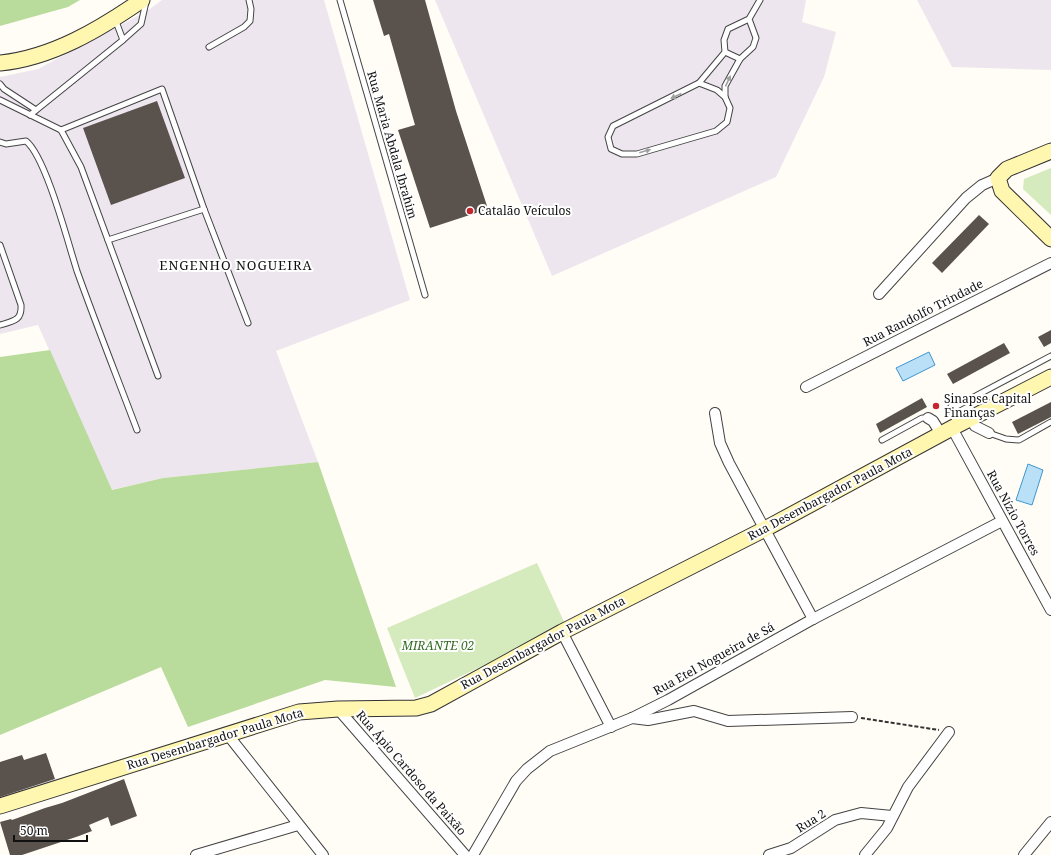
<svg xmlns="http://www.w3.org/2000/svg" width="1051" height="855" font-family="'Noto Serif',serif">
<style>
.industrial{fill:#eee6ef}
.green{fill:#d5ebbd}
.forest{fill:#b9dc9c}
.water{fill:#b9e0f7;stroke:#3f96cf}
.building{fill:#5a524d}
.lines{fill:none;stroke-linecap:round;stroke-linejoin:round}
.lane-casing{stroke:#444;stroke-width:7}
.street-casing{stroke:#444;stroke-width:12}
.secondary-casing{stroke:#333;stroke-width:17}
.path{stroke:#333;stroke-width:2;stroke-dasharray:4 2;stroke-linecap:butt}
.lane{stroke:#fff;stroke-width:5}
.street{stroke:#fff;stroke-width:10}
.secondary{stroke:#fff6b0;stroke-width:15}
.oneway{fill:#a0a0a0}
.poi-dot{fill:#c4262e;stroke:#fff;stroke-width:1.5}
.labels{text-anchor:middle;stroke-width:4;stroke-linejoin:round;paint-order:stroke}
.street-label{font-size:12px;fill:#111;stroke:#fff}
.poi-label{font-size:12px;fill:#111;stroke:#fff;text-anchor:start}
.park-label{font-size:12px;font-style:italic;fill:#2f6b1f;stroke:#fff}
.neighbourhood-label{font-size:13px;letter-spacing:1px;fill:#111;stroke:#fff}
</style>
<rect width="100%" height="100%" fill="#fffdf5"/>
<!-- industrial -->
<g class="industrial">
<polygon points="162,0 324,0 410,300 276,351 318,462 163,478 111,490 38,325 0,334 0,77 38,69 147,11"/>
<polygon points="435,0 806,0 802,22 836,32 824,77 776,177 552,276"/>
<polygon points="917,0 1051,0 1051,70 952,67"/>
</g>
<!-- green -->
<g class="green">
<polygon points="1051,168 1051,215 1023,189 1024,179"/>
<polygon points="537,563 566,626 415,698 387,628"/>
</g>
<!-- forest -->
<g class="forest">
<polygon points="0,0 80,0 68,7 0,26"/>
<polygon points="50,350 112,490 163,478 318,462 396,687 325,680 188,727 161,667 0,735 0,357"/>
</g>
<!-- water -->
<g class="water">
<polygon points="929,352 935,365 903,381 896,368"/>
<polygon points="1028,464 1043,470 1032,505 1016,500"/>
</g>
<!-- building -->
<g class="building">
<polygon points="373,0 425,0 456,111 488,209 430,228 398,130 415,125 389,34 384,36"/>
<polygon points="157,101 185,178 111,205 83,128"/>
<polygon points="979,215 989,224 942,273 932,263"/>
<polygon points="1051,330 1051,343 1044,347 1038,337"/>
<polygon points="1004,343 1010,353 953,384 947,374"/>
<polygon points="922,398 927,407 880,433 876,424"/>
<polygon points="1051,402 1051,417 1018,434 1012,422"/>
<polygon points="46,753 55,779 0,797 0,762 22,755 24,760"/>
<polygon points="124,779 137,816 111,826 108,817 89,825 92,831 79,836 22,855 10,855 0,822 11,819 12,820 45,808 62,803"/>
</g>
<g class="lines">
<!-- lane casing -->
<g class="lane-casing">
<g id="lane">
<polyline points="340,0 425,295"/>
<polyline points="749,19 756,38 753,47 740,59 725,86 725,97 730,108 727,122 716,131 637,154 622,154 611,149 608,137 613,126 699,83 725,52 724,40 728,29 749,19 760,0"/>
<polyline points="123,40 141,24 146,2"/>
<polyline points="209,47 244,27 250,21 251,9 249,0"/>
<polyline points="725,52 740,59"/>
<polyline points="699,83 717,90 725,97"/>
<polyline points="0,84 4,89 36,110"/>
<polyline points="0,100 61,130 81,167 158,376"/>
<polyline points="30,115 123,40 115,19"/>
<polyline points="61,130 162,89 204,209 248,323"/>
<path d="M 0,142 L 6,144 L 26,141 C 46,157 68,243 77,271 C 96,324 117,377 137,430"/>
<polyline points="108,240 204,209"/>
<path d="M 0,245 L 21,305 C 22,321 13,321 0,325"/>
<polyline points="953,408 1051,356"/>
<polyline points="989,433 1006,439 1019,440 1051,422"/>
<polyline points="882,440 922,418 928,418"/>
</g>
</g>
<!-- street casing -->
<g class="street-casing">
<g id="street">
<polyline points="879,294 966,198 982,185 998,178"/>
<polyline points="806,387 1051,263"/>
<polyline points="953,408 959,424"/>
<polyline points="715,413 720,443 729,463 813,619"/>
<polyline points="928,418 933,421 941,434"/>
<polyline points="971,419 975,426 989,433"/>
<polyline points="952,428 1051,610"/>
<polyline points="562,632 611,727"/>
<polyline points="338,709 465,855"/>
<polyline points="632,718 648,720 694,711 728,721 852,717"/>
<polyline points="228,735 323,855"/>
<polyline points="196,855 298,825"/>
<polyline points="473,855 516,781 527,769 550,751 632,718 668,700 813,619 1002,521"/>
<polyline points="769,855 791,848 835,820 861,813 892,816"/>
<polyline points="865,855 887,828 908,787 949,732"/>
<polyline points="1024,855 1051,822"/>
</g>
</g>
<!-- secondary casing -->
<g class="secondary-casing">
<g id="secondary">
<path d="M 0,63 C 52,58 100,29 142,0"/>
<polyline points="1051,151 1007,169 998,178 1002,191 1051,239"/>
<polyline points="0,806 299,712 338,709 416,708 431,704 562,632 765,529 952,428 1051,377"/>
</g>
</g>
<!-- path -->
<polyline class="path" points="861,718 939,730"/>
<!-- lane -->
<use href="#lane" class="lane"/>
<!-- street -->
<use href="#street" class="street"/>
<!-- secondary -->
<use href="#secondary" class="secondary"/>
</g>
<!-- one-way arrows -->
<defs><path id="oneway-solid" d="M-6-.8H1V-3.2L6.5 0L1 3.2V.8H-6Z"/></defs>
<g class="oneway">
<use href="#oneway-solid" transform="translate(728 81) rotate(-65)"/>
<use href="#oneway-solid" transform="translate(676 96) rotate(156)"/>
<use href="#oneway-solid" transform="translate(645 151) rotate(-16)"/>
</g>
<!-- markers -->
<g class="poi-dot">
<circle cx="470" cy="211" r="4"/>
<circle cx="936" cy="406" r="4"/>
</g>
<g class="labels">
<!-- street labels -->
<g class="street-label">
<text transform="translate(392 145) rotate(74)" y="4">Rua Maria Abdala Ibrahim</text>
<text transform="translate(923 313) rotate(-27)" y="4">Rua Randolfo Trindade</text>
<text transform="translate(830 494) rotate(-28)" y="4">Rua Desembargador Paula Mota</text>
<text transform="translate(1013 513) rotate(61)" y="4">Rua Nízio Torres</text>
<text transform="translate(543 643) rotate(-28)" y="4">Rua Desembargador Paula Mota</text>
<text transform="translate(714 659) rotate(-29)" y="4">Rua Etel Nogueira de Sá</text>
<text transform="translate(215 739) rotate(-17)" y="4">Rua Desembargador Paula Mota</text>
<text transform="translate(411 773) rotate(49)" y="4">Rua Ápio Cardoso da Paixão</text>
<text transform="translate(811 821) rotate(-32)" y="4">Rua 2</text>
</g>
<!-- poi labels -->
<g class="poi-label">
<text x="478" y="215">Catalão Veículos</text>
<text x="944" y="403">Sinapse Capital<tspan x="944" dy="14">Finanças</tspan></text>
</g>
<!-- park labels -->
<g class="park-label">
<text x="438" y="650">MIRANTE 02</text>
</g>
<!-- neighbourhood labels -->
<g class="neighbourhood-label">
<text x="236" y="270">ENGENHO NOGUEIRA</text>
</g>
</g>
<!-- scale -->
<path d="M14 835v6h73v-6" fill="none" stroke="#111111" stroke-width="2"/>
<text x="20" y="835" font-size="12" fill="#111111" stroke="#ffffff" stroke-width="3" paint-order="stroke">50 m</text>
</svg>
